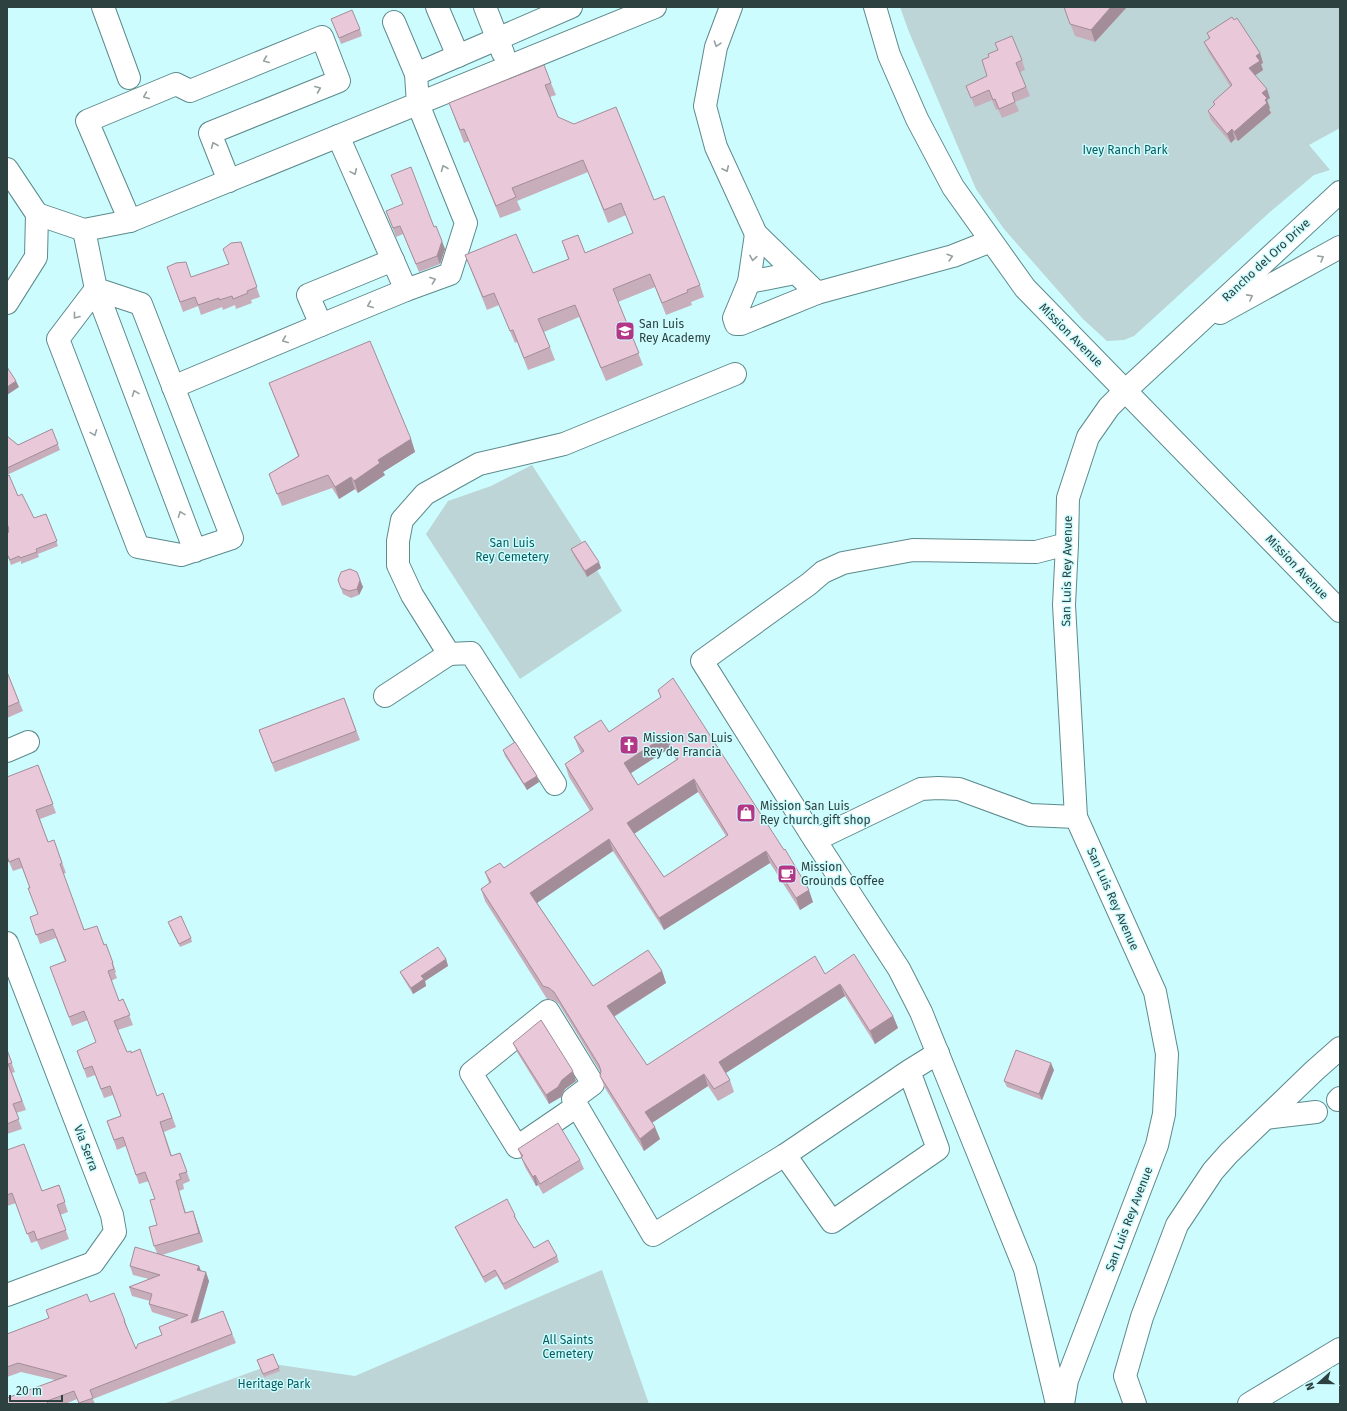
<svg xmlns="http://www.w3.org/2000/svg" width="1347" height="1411" font-family="'Fira Sans',sans-serif">
<style>
.green{fill:#bdd5d6}
.lines{fill:none;stroke-linecap:round;stroke-linejoin:round}
.minor-casing{stroke:#5d8a8c;stroke-width:24}
.major-casing{stroke:#5d8a8c;stroke-width:24}
.minor{stroke:#fff;stroke-width:22}
.major{stroke:#fff;stroke-width:22}
.wall{fill:#c8adbb;fill-rule:evenodd}
.shaded-wall{fill:#a38d98}
.building{fill:#e9c9d9;stroke:#a38d98;fill-rule:evenodd}
.oneway{stroke:#96a0a0}
.labels{text-anchor:middle;stroke-width:3;stroke-linejoin:round;paint-order:stroke}
.park-label{font-size:12px;fill:#085d60;stroke:#ccfcfe}
.street-label{font-size:12px;fill:#2d4141;stroke:#ccfcfe}
.poi-label{font-size:12px;fill:#2d4141;stroke:#ccfcfe;text-anchor:start}
</style>
<rect width="100%" height="100%" fill="#ccfcfe"/>
<!-- green -->
<g class="green">
<polygon points="900,7 1340,7 1340,128 1309,145 1330,170 1314,175 1270,212 1134,336 1124,340 1107,341 1083,319 1004,229 976,189 909,32"/>
<polygon points="532,465 582,542 576,548 593,564 622,611 520,679 426,534 448,501 491,486"/>
<polygon points="602,1270 649,1404 163,1404 273,1364 355,1376"/>
</g>
<g class="lines">
<!-- minor casing -->
<g class="minor-casing">
<g id="minor">
<polyline points="103,7 129,78"/>
<polyline points="437,7 458,56"/>
<polyline points="485,7 503,53"/>
<polyline points="731,7 716,47 705,106 716,147 756,234 817,293 953,256 991,241"/>
<polyline points="416,74 571,7"/>
<polyline points="338,136 406,290 450,274 466,223 418,104 416,74 394,22"/>
<polyline points="7,169 37,214 36,257 7,303"/>
<polyline points="37,214 84,230 130,221 655,7"/>
<polyline points="130,221 87,121 176,84 190,91 322,37 339,81 210,133 229,181"/>
<polyline points="84,230 96,289 141,304 232,538 181,555 138,547 58,339 96,289 195,551"/>
<polyline points="756,234 749,282 734,318 736,324 741,324 817,293"/>
<polyline points="393,260 308,295 321,325 406,290"/>
<polyline points="749,282 795,273"/>
<polyline points="173,387 321,325"/>
<polyline points="385,696 449,654"/>
<polyline points="7,751 28,742"/>
<polyline points="555,784 471,653 449,654 412,595 398,565 398,541 402,520 425,494 479,464 564,444 735,374"/>
<polyline points="815,840 921,789 938,788 959,789 1030,815 1076,817"/>
<polyline points="7,943 112,1215 115,1232 93,1263 7,1295"/>
<polyline points="909,1071 938,1149 832,1222 785,1155 909,1071 938,1053"/>
<polyline points="1338,1100 1340,1098"/>
<polyline points="577,1106 573,1099 593,1084 548,1011 471,1073 517,1147 577,1106 653,1235 785,1155"/>
<polyline points="1266,1118 1316,1112"/>
<polyline points="1057,1404 1025,1269 921,1012 899,969 811,834 702,661 809,584 823,572 843,563 913,550 1036,552 1067,544"/>
<polyline points="1063,1404 1067,1380 1157,1145 1164,1114 1167,1054 1155,992 1076,817 1064,605 1067,544 1068,498 1088,437 1109,407 1125,391"/>
<polyline points="1135,1404 1125,1376 1142,1317 1177,1225 1213,1171 1229,1153 1314,1071 1340,1048"/>
<polyline points="1249,1404 1340,1349"/>
</g>
</g>
<!-- major casing -->
<g class="major-casing">
<g id="major">
<polyline points="875,7 889,55 917,119 953,187 1025,288 1340,611"/>
<polyline points="1220,313 1340,247"/>
<polyline points="1125,391 1340,192"/>
</g>
</g>
<!-- minor -->
<use href="#minor" class="minor"/>
<!-- major -->
<use href="#major" class="major"/>
</g>
<!-- wall -->
<g class="wall">
<polygon points="1064,7 1127,7 1095,42 1075,36"/>
<polygon points="334,25 360,29 362,36 341,44"/>
<polygon points="1207,33 1260,53 1263,63 1261,64 1263,70 1255,75 1270,98 1267,100 1270,108 1269,109 1271,113 1238,141 1235,139 1231,143 1211,120 1208,111 1214,105 1213,102 1230,86 1208,51 1204,42 1209,39"/>
<polygon points="995,43 1022,60 1025,70 1020,72 1030,96 1015,102 1019,111 1002,118 998,109 996,110 992,100 975,107 966,86 987,76 989,57 998,50"/>
<polygon points="551,83 556,95 550,97 558,117 654,200 700,285 704,297 691,302 692,305 666,315 655,287 618,302 643,365 606,381 579,317 544,332 555,360 528,370 517,342 515,343 499,305 487,310 465,255 533,273 568,259 562,241 585,253 633,233 626,215 608,223 588,172 517,201 521,210 500,218 469,141 464,143 449,103"/>
<polygon points="386,211 434,227 445,249 440,264 419,272 403,234 396,237"/>
<polygon points="241,242 260,297 251,300 252,303 236,309 235,305 223,310 222,307 201,315 198,306 183,312 167,267 191,277 229,264"/>
<polygon points="269,383 411,439 415,452 383,472 385,475 358,493 355,489 339,499 332,488 282,506 269,474 298,456"/>
<polygon points="52,429 60,450 7,475 7,436 18,445"/>
<polygon points="7,476 18,496 34,518 46,514 58,546 38,554 39,557 21,564 21,561 11,565 7,554 9,532 9,529 7,525"/>
<polygon points="571,549 601,568 587,577 574,556"/>
<polygon points="357,572 363,587 359,595 351,598 343,594 338,580"/>
<polygon points="7,672 23,711 7,718"/>
<path d="M 658,690 L 813,902 L 800,910 L 770,863 L 664,930 L 613,851 L 537,903 L 593,986 L 662,971 L 666,983 L 614,1017 L 647,1065 L 825,974 L 893,1016 L 898,1028 L 875,1044 L 845,996 L 726,1073 L 730,1080 L 734,1092 L 718,1101 L 708,1086 L 652,1123 L 660,1139 L 644,1151 L 605,1088 L 600,1076 L 601,1073 L 559,1004 L 554,1000 L 547,999 L 485,901 L 481,889 L 489,883 L 485,872 L 504,868 L 590,811 L 569,777 L 565,764 L 581,753 L 579,749 L 574,737 L 609,732 L 661,698 ZM 670,748 L 676,760 L 638,785 L 631,773 ZM 698,792 L 726,836 L 664,877 L 634,834 Z"/>
<polygon points="344,698 360,740 275,772 259,730"/>
<polygon points="503,750 537,776 539,782 527,790 505,756"/>
<polygon points="38,765 56,813 40,819 48,842 54,840 66,873 63,874 84,930 104,945 106,944 116,972 115,973 117,978 111,981 119,1001 123,999 133,1025 118,1030 127,1052 157,1096 163,1093 176,1127 164,1132 172,1156 180,1153 190,1181 183,1184 184,1189 179,1191 186,1213 196,1220 203,1242 162,1255 199,1266 201,1271 209,1281 198,1321 223,1311 236,1343 93,1399 95,1404 79,1404 77,1399 65,1404 8,1404 55,1380 21,1372 7,1377 7,1334 90,1302 125,1321 128,1329 128,1330 136,1349 162,1335 159,1327 177,1320 152,1312 149,1304 150,1301 132,1296 129,1287 149,1279 133,1275 130,1266 157,1253 154,1246 157,1225 155,1199 149,1181 139,1184 126,1146 117,1150 107,1121 121,1116 113,1095 104,1098 95,1075 87,1078 77,1051 96,1042 88,1020 72,1026 50,967 65,961 56,938 40,944 30,917 38,914 30,888 22,868 13,871 7,857"/>
<polygon points="169,925 191,938 192,942 180,947"/>
<polygon points="446,959 448,966 425,981 426,986 413,994 403,978 400,972"/>
<polygon points="513,1043 576,1081 565,1089 561,1097 549,1104 517,1052"/>
<polygon points="7,1050 15,1072 12,1073 26,1110 16,1113 22,1129 7,1134"/>
<polygon points="1054,1070 1042,1100 1007,1087 1004,1081"/>
<polygon points="518,1149 580,1160 584,1169 543,1194 538,1185 536,1186 525,1167"/>
<polygon points="7,1150 42,1191 59,1185 68,1212 60,1215 69,1239 41,1250 37,1241 31,1243 16,1203 7,1206"/>
<polygon points="515,1215 517,1221 534,1248 557,1256 559,1262 505,1290 497,1276 485,1283 458,1233 455,1227"/>
<polygon points="273,1354 280,1371 264,1377 257,1360"/>
</g>
<!-- shaded-wall -->
<g class="shaded-wall">
<polygon points="1111,7 1127,7 1095,42 1091,30"/>
<polygon points="1260,53 1263,63 1261,64 1263,70 1253,77 1249,68 1256,56"/>
<polygon points="1267,89 1270,98 1267,100 1270,108 1269,109 1271,113 1238,141 1234,132 1262,93"/>
<polygon points="1232,129 1235,139 1231,143 1227,134"/>
<polygon points="442,241 445,249 440,264 437,256"/>
<polygon points="16,381 19,387 7,395 7,387"/>
<polygon points="411,439 415,452 383,472 385,475 358,493 354,481 378,460"/>
<polygon points="351,477 355,489 339,499 335,487"/>
<polygon points="599,562 601,568 587,577 585,571"/>
<polygon points="360,580 363,587 359,595 357,589"/>
<polygon points="665,736 670,748 628,775 624,763"/>
<polygon points="537,776 539,782 527,790 524,784"/>
<polygon points="694,779 698,792 632,835 627,823"/>
<polygon points="609,839 613,851 534,905 530,893"/>
<polygon points="766,851 770,863 664,930 659,918"/>
<polygon points="809,890 813,902 800,910 796,898"/>
<polygon points="446,959 448,966 425,981 426,986 413,994 411,988 421,976"/>
<polygon points="662,971 666,983 611,1018 607,1006"/>
<polygon points="840,984 845,996 724,1074 719,1062"/>
<polygon points="893,1016 898,1028 875,1044 870,1031"/>
<polygon points="1051,1063 1054,1070 1042,1100 1039,1094"/>
<polygon points="573,1071 576,1081 565,1089 561,1097 549,1104 546,1095 562,1080"/>
<polygon points="704,1074 708,1086 650,1124 645,1112"/>
<polygon points="655,1127 660,1139 644,1151 640,1139"/>
<polygon points="535,1175 538,1185 536,1186 533,1177"/>
<polygon points="193,1211 196,1220 203,1242 199,1233"/>
<polygon points="199,1266 202,1274 197,1270"/>
<polygon points="206,1272 209,1281 194,1332 191,1323"/>
</g>
<!-- building -->
<g class="building">
<polygon points="1064,7 1111,7 1091,30 1070,24"/>
<polygon points="352,10 360,29 339,38 331,19"/>
<polygon points="1232,17 1234,20 1237,18 1260,53 1256,56 1260,61 1249,68 1267,89 1262,93 1267,98 1265,100 1267,103 1234,132 1232,129 1227,134 1208,111 1215,104 1213,102 1232,85 1204,42 1210,38 1207,33"/>
<polygon points="1012,36 1022,60 1016,63 1026,87 1012,93 1015,102 999,109 995,99 993,100 989,90 971,98 966,86 987,76 982,60 989,57 988,54 998,50 995,43"/>
<polygon points="544,65 551,83 545,85 558,117 574,124 616,107 654,200 664,196 700,285 687,290 688,292 662,303 650,274 613,289 639,353 601,368 575,305 538,319 550,347 524,358 513,330 510,331 494,293 483,297 465,255 516,234 533,273 569,259 562,241 578,235 585,253 633,233 621,203 604,210 583,160 512,188 516,197 496,206 464,129 460,130 449,103"/>
<polygon points="411,167 434,227 436,226 442,241 437,256 416,264 400,226 393,228 386,211 403,204 391,175"/>
<polygon points="241,242 257,287 247,291 248,293 233,299 232,296 219,300 219,298 198,305 195,297 180,302 167,267 176,263 186,262 191,277 229,264 223,249 231,243"/>
<polygon points="370,341 411,439 378,460 380,463 354,481 351,477 335,487 328,475 277,494 269,474 299,456 269,383"/>
<polygon points="7,367 16,381 7,387"/>
<polygon points="52,429 58,444 7,468 7,436 18,445"/>
<polygon points="9,475 18,496 22,494 34,518 46,514 57,541 36,549 37,552 20,558 19,556 10,560 7,554 7,533 9,532 8,530 9,529 7,524 7,476"/>
<polygon points="585,541 599,562 585,571 571,549"/>
<polygon points="350,569 357,572 360,580 357,589 349,591 341,588 338,580 341,572"/>
<polygon points="7,672 19,702 7,707"/>
<path d="M 673,678 L 784,850 L 785,849 L 809,890 L 796,898 L 766,851 L 659,918 L 609,839 L 530,893 L 593,986 L 648,950 L 662,971 L 607,1006 L 647,1065 L 815,956 L 825,974 L 854,954 L 893,1016 L 870,1031 L 840,984 L 719,1062 L 730,1080 L 714,1089 L 704,1074 L 645,1112 L 655,1127 L 640,1139 L 600,1076 L 601,1071 L 599,1065 L 554,992 L 549,988 L 543,986 L 481,889 L 491,882 L 485,872 L 500,863 L 504,868 L 593,809 L 565,764 L 584,751 L 574,737 L 601,720 L 609,732 L 661,697 L 658,690 ZM 665,736 L 678,759 L 638,785 L 624,763 ZM 694,779 L 728,835 L 664,877 L 627,823 Z"/>
<polygon points="344,698 356,731 272,763 259,730"/>
<polygon points="515,742 537,776 524,784 503,750"/>
<polygon points="38,765 53,804 36,810 48,842 54,840 62,863 60,864 84,930 97,926 104,945 106,944 113,963 112,963 114,969 108,971 119,1001 123,999 130,1015 114,1021 127,1052 131,1051 131,1053 140,1049 157,1096 163,1093 172,1118 160,1122 171,1156 180,1153 187,1172 179,1174 181,1179 176,1181 185,1213 193,1211 199,1233 154,1246 149,1227 157,1225 150,1200 155,1199 145,1172 136,1175 123,1137 114,1140 107,1121 121,1116 110,1086 101,1089 92,1066 84,1069 77,1051 96,1042 84,1011 69,1017 50,967 66,961 53,929 36,935 30,917 38,914 28,888 30,888 19,858 9,862 7,856 7,777"/>
<polygon points="181,916 191,938 179,944 168,922"/>
<polygon points="438,947 446,959 421,976 424,979 411,988 400,972"/>
<polygon points="541,1020 573,1071 562,1080 558,1087 546,1095 513,1043"/>
<polygon points="7,1050 12,1063 8,1064 22,1101 13,1104 19,1119 7,1124"/>
<polygon points="1016,1050 1051,1063 1039,1094 1004,1081"/>
<polygon points="558,1123 580,1160 540,1184 535,1175 533,1177 521,1157 523,1156 518,1149"/>
<polygon points="24,1144 42,1191 59,1185 65,1202 57,1205 66,1230 37,1240 34,1231 27,1234 12,1193 7,1195 7,1150"/>
<polygon points="507,1199 515,1215 514,1216 534,1248 548,1240 557,1256 503,1284 495,1270 483,1277 455,1227"/>
<polygon points="135,1247 199,1266 197,1270 206,1272 191,1323 223,1311 232,1334 90,1390 93,1398 79,1403 74,1391 47,1401 48,1404 8,1404 7,1401 7,1398 67,1376 18,1363 7,1367 7,1334 49,1318 46,1310 87,1294 90,1302 114,1293 125,1321 124,1321 136,1349 138,1344 162,1335 159,1327 188,1315 149,1304 152,1294 129,1287 160,1275 130,1266"/>
<polygon points="273,1354 279,1368 263,1374 257,1360"/>
</g>
<!-- one-way arrows -->
<defs><path id="oneway-chevron" d="M-2-3.5L2.5 0L-2 3.5" fill="none" stroke-width="1.6" stroke-linecap="round" stroke-linejoin="round"/></defs>
<g class="oneway">
<use href="#oneway-chevron" transform="translate(717 44) rotate(108)"/>
<use href="#oneway-chevron" transform="translate(266 60) rotate(158)"/>
<use href="#oneway-chevron" transform="translate(318 89) rotate(-22)"/>
<use href="#oneway-chevron" transform="translate(146 96) rotate(157)"/>
<use href="#oneway-chevron" transform="translate(214 145) rotate(-112)"/>
<use href="#oneway-chevron" transform="translate(444 168) rotate(-112)"/>
<use href="#oneway-chevron" transform="translate(726 169) rotate(65)"/>
<use href="#oneway-chevron" transform="translate(354 172) rotate(66)"/>
<use href="#oneway-chevron" transform="translate(950 257) rotate(-17)"/>
<use href="#oneway-chevron" transform="translate(753 258) rotate(99)"/>
<use href="#oneway-chevron" transform="translate(1321 258) rotate(-30)"/>
<use href="#oneway-chevron" transform="translate(433 280) rotate(-20)"/>
<use href="#oneway-chevron" transform="translate(1250 297) rotate(-28)"/>
<use href="#oneway-chevron" transform="translate(370 305) rotate(157)"/>
<use href="#oneway-chevron" transform="translate(76 316) rotate(128)"/>
<use href="#oneway-chevron" transform="translate(285 340) rotate(157)"/>
<use href="#oneway-chevron" transform="translate(135 393) rotate(-111)"/>
<use href="#oneway-chevron" transform="translate(94 433) rotate(69)"/>
<use href="#oneway-chevron" transform="translate(181 514) rotate(-111)"/>
</g>
<!-- icons -->
<defs>
<g id="school-square" transform="scale(1)"><rect x="-9" y="-9" width="18" height="18" rx="4" fill="#b43787" stroke="#ccfcfe"/><path d="M0-5L7-2L0 1L-7-2ZM-4 1L0 2.5L4 1V4Q0 6-4 4Z" fill="#fff"/></g>
<g id="church-square" transform="scale(1)"><rect x="-9" y="-9" width="18" height="18" rx="4" fill="#b43787" stroke="#ccfcfe"/><path d="M-1.2-6h2.4v3.5h3.3v2.4h-3.3V6h-2.4V-.1h-3.3v-2.4h3.3Z" fill="#fff"/></g>
<g id="shop-square" transform="scale(1)"><rect x="-9" y="-9" width="18" height="18" rx="4" fill="#b43787" stroke="#ccfcfe"/><path d="M-5-2.5h2.3a2.7 3.5 0 0 1 5.4 0H5L5.5 6h-11ZM-1.5-2.5h3a1.5 2.3 0 0 0-3 0Z" fill="#fff"/></g>
<g id="cafe-square" transform="scale(1)"><rect x="-9" y="-9" width="18" height="18" rx="4" fill="#b43787" stroke="#ccfcfe"/><path d="M-5.5-4.5H6V0H3Q3 3.5 0 3.5H-2.5Q-5.5 3.5-5.5 0ZM3-3.2v2h1.7v-2ZM-6 4.5H4V6H-6Z" fill="#fff"/></g>
</defs>
<g fill-rule="evenodd">
<use href="#school-square" x="625" y="331"/>
<use href="#church-square" x="629" y="745"/>
<use href="#shop-square" x="746" y="813"/>
<use href="#cafe-square" x="787" y="874"/>
</g>
<g class="labels">
<!-- park labels -->
<g class="park-label">
<text x="1125" y="154">Ivey Ranch Park</text>
<text x="512" y="547">San Luis<tspan x="512" dy="14">Rey Cemetery</tspan></text>
<text x="568" y="1344">All Saints<tspan x="568" dy="14">Cemetery</tspan></text>
<text x="274" y="1388">Heritage Park</text>
</g>
<!-- street labels -->
<g class="street-label">
<text transform="translate(1266 260) rotate(-43)" y="4">Rancho del Oro Drive</text>
<text transform="translate(1071 335) rotate(45)" y="4">Mission Avenue</text>
<text transform="translate(1297 567) rotate(46)" y="4">Mission Avenue</text>
<text transform="translate(1067 571) rotate(-89)" y="4">San Luis Rey Avenue</text>
<text transform="translate(1113 899) rotate(66)" y="4">San Luis Rey Avenue</text>
<text transform="translate(86 1148) rotate(69)" y="4">Via Serra</text>
<text transform="translate(1129 1219) rotate(-69)" y="4">San Luis Rey Avenue</text>
</g>
<!-- poi labels -->
<g class="poi-label">
<text x="639" y="328">San Luis<tspan x="639" dy="14">Rey Academy</tspan></text>
<text x="643" y="742">Mission San Luis<tspan x="643" dy="14">Rey de Francia</tspan></text>
<text x="760" y="810">Mission San Luis<tspan x="760" dy="14">Rey church gift shop</tspan></text>
<text x="801" y="871">Mission<tspan x="801" dy="14">Grounds Coffee</tspan></text>
</g>
</g>
<!-- border -->
<rect width="1347" height="1411" fill="none" stroke="#2d4141" stroke-width="16"/>
<!-- north arrow -->
<g transform="translate(1319 1383) rotate(249)" stroke="#ccfcfe" stroke-width="3" paint-order="stroke">
<path d="M0-3L7 15L0 10L-7 15Z" fill="#2d4141"/>
<text y="-6" font-size="11" font-weight="bold" text-anchor="middle" fill="#2d4141">N</text>
</g>
<!-- scale -->
<path d="M10 1395v6h52v-6" fill="none" stroke="#2d4141" stroke-width="2"/>
<text x="16" y="1395" font-size="12" fill="#2d4141" stroke="#ccfcfe" stroke-width="3" paint-order="stroke">20 m</text>
</svg>
